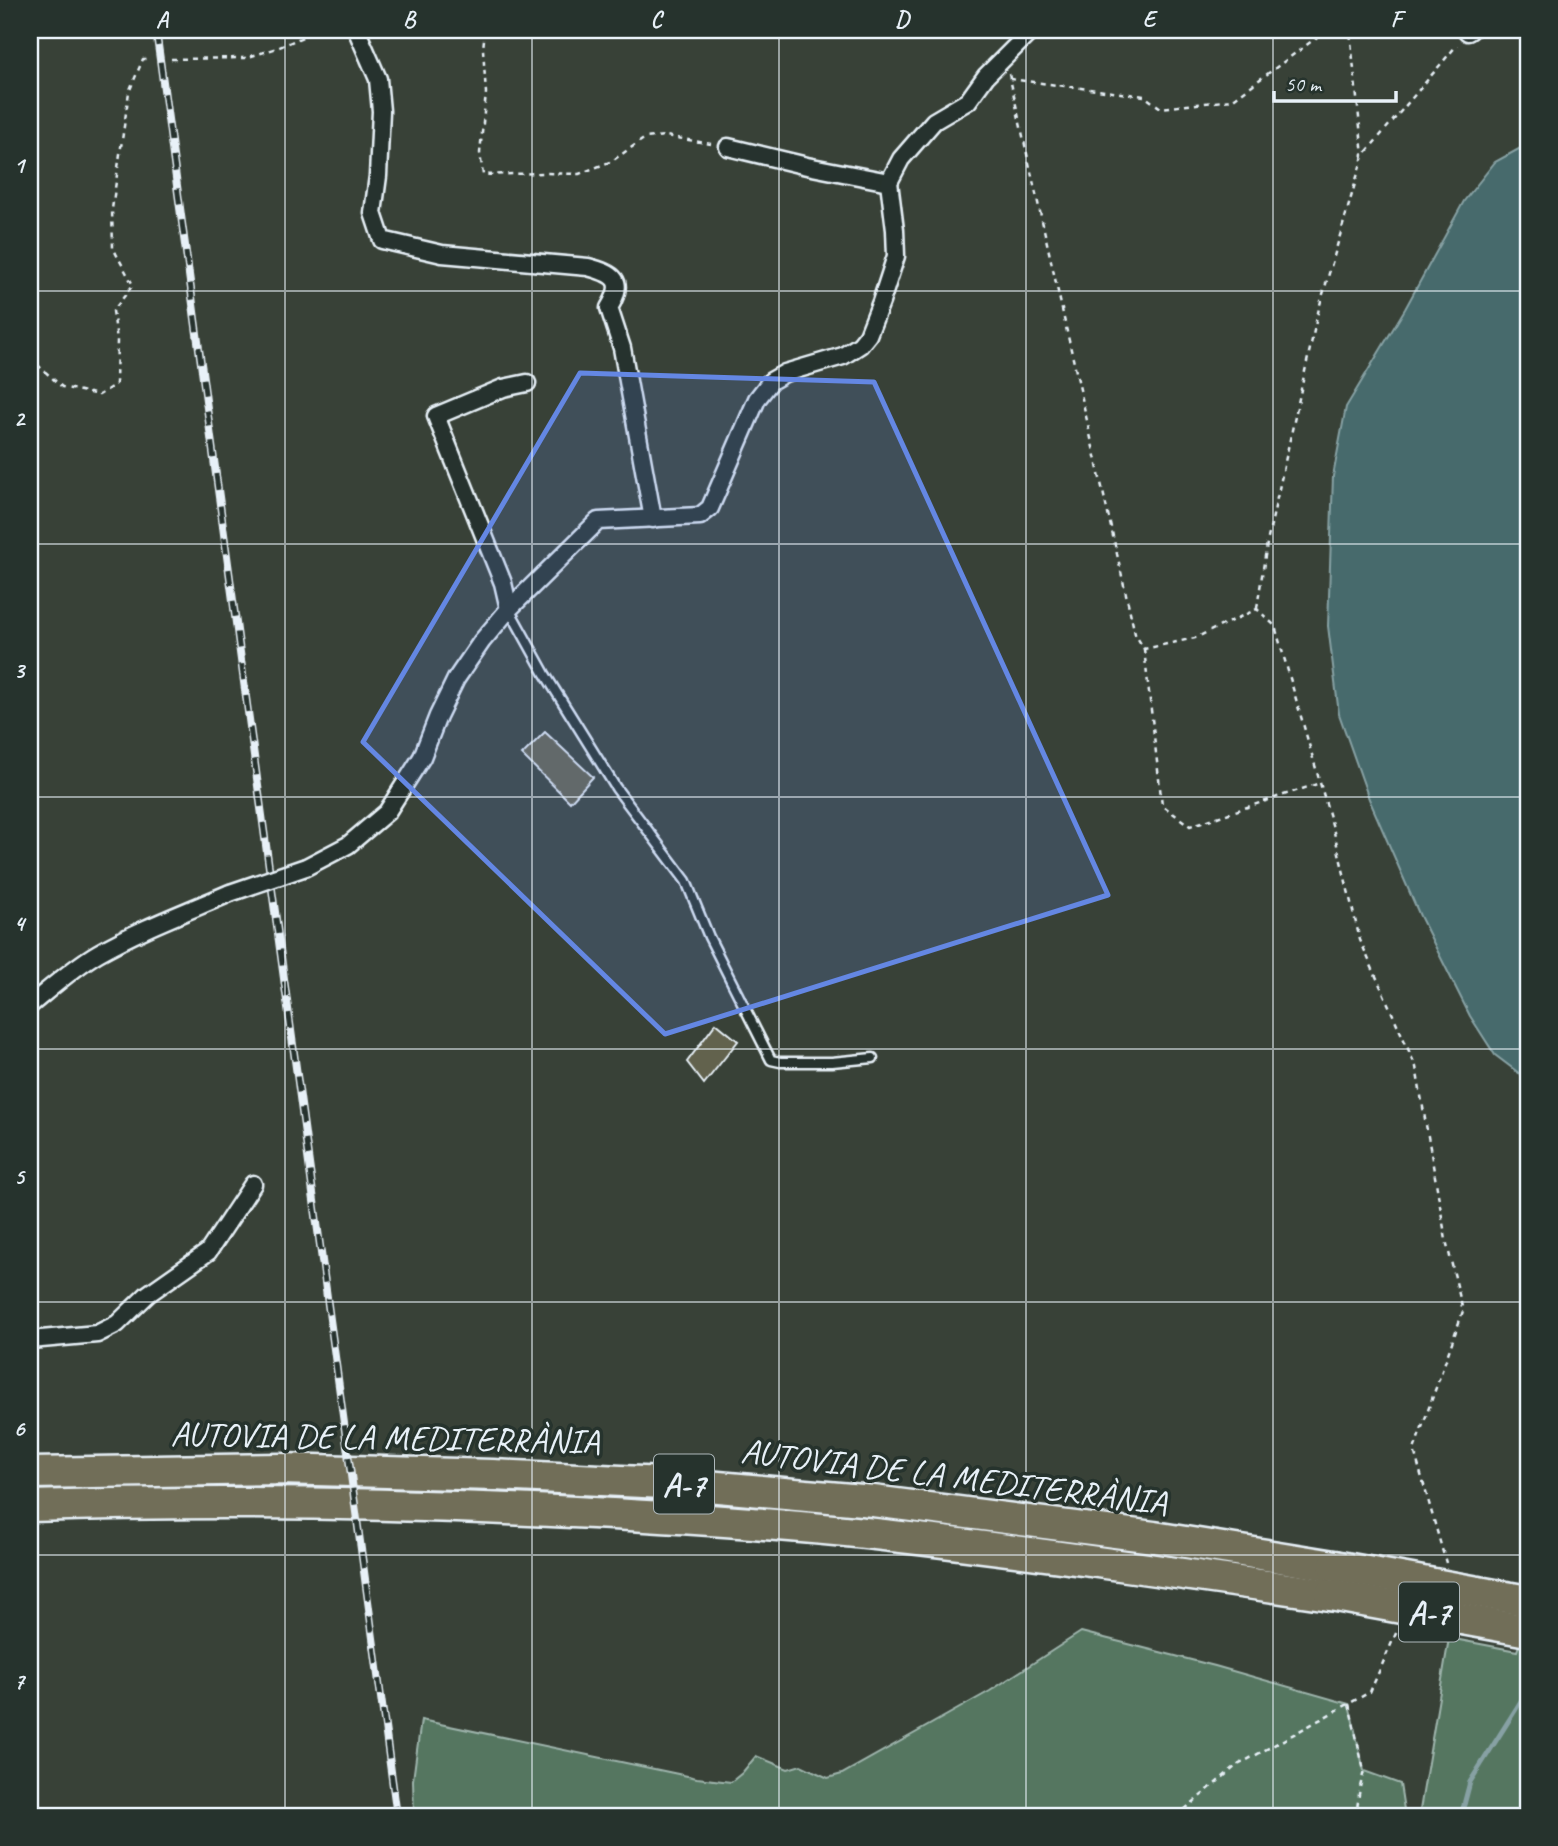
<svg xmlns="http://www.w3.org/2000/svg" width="1558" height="1846" font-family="Caveat,sans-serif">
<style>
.green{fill:#547661;stroke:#9eb4ac;stroke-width:2}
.water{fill:#476b6c;stroke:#87a1a4;stroke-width:2}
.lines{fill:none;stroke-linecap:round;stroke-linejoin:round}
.stream{stroke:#87a1a4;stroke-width:5}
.building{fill:#62624d;stroke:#e8f1f8;stroke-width:2}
.service-casing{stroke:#e8f1f8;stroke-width:13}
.minor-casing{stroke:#e8f1f8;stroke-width:21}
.motorway-casing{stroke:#e8f1f8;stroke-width:35}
.path{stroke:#e8f1f8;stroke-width:2.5;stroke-dasharray:5 5;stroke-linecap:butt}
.service{stroke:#26332d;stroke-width:8}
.minor{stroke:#26332d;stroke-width:16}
.motorway{stroke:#716e59;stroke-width:30}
.rail-casing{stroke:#e8f1f8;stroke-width:8}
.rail{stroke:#26332d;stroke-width:5;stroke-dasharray:16;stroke-linecap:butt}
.minor-bridge-casing{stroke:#e8f1f8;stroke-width:21;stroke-linecap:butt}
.motorway-bridge-casing{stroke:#e8f1f8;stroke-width:35;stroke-linecap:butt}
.minor-bridge{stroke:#26332d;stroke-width:16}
.motorway-bridge{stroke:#716e59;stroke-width:30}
.marked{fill:#6487e3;fill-opacity:0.2;stroke:#6487e3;stroke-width:5;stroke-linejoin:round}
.grid{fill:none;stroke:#e8f1f8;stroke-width:2;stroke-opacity:0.55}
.labels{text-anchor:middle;stroke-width:7;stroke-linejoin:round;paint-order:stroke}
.shield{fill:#26332d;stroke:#aeb8bb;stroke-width:2}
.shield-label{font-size:33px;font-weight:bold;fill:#e8f1f8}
.street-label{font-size:35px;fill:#e8f1f8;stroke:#26332d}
.neatline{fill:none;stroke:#e8f1f8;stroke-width:2.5}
.grid-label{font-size:23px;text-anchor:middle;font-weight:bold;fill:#e8f1f8}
</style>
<rect width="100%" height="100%" fill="#384137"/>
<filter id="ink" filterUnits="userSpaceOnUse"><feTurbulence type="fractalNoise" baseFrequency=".0143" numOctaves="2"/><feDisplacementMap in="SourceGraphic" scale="14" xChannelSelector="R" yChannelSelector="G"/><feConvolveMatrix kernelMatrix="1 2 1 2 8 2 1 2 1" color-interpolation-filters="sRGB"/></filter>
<g filter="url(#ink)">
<!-- green -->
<g class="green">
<polygon points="1523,1402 1528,1403 1528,1574 1523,1564"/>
<polygon points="1528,1619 1528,1816 1419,1816 1449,1638 1517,1651"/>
<polygon points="1081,1632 1215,1666 1349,1704 1364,1771 1400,1784 1405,1816 414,1816 413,1780 421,1720 697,1778 731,1782 742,1773 756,1756 788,1769 801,1765 828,1778 842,1774 990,1691"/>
</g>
<!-- water -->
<polygon class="water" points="1528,144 1528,1080 1495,1055 1470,1016 1420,916 1369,799 1339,714 1328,626 1333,476 1346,407 1405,309 1464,201 1495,162"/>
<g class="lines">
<!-- stream -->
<polyline class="stream" points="1461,1816 1470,1782 1528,1690"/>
</g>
<!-- building -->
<g class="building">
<polygon points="545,732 593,777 570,802 522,755"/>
<polygon points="716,1023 738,1041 704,1084 687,1062"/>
</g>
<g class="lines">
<!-- service casing -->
<g class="service-casing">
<polyline id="service" points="509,609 545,674 616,788 686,881 709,937 771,1060 780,1062 832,1062 873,1058"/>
</g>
<!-- minor casing -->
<g class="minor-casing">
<g id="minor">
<polyline points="1466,30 1468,32 1471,30"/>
<path d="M 357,31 L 378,79 L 381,111 L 378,176 L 373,213 L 382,240 L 442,254 L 588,267 C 614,274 626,280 609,308 L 622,348 L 653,519"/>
<polyline points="728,147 807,166 889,182"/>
<polyline points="509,609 503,583 436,416 503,388 527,383"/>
<polyline points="306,867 348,845 387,812 422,757 438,716 456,679 482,641 509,609 598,521 700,516 710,508 757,399 771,381 785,373 843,356 860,345 868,335 881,302 896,256 895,230 889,182 901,159 934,121 968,101 986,76 1032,30"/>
<path d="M 30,1005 C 52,987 74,967 98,953 C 140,929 186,912 230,893"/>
<polyline points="30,1340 97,1334 117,1324 148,1294 208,1252 253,1184"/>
</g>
</g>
<!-- motorway casing -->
<g class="motorway-casing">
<g id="motorway">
<polyline points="30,1473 280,1469 493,1475 685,1484 873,1501 1154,1537 1334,1566"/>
<path d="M 30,1506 C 217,1500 406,1503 593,1513 C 687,1518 781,1524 875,1534 C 1027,1551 1178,1573 1330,1595"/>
</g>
</g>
<!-- path -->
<g class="path">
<polyline points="485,30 483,49 486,93 480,153 483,175 543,173 579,174 612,161 645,138 666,136 711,144"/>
<polyline points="171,59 245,58 277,48 319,30"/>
<polyline points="1009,74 1135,634 1144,649 1195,638 1257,609 1275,626 1333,828 1360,940 1416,1067 1446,1240 1463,1311 1414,1450 1446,1563"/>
<polyline points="1010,79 1144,96 1161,108 1232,100 1320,35 1350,31 1363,156"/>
<polyline points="30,358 62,387 99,395 116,384 117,340 113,311 133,285 113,248 112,209 129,92 143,59 148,59"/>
<polyline points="1257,608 1267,543 1319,308 1363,156 1457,45"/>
<polyline points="1144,649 1162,805 1190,826 1320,783"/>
<polyline points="1349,1704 1364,1771 1360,1787 1356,1816"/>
<polyline points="454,1816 461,1811 525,1816"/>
<polyline points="1177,1816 1236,1766 1370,1692 1397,1631"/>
</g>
<!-- service -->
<use href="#service" class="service"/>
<!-- minor -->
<use href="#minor" class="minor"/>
<!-- motorway -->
<use href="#motorway" class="motorway"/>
<!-- rail casing -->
<g class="rail-casing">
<polyline id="rail" points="156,30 397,1816"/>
</g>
<!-- rail -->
<use href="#rail" class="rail"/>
<!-- minor-bridge casing -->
<g class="minor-bridge-casing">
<polyline id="minor-bridge" points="230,893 306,867"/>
</g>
<!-- motorway-bridge casing -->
<g class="motorway-bridge-casing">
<g id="motorway-bridge">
<polyline points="1334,1566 1528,1601"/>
<polyline points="1330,1595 1528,1631"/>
</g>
</g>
<!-- minor-bridge -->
<use href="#minor-bridge" class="minor-bridge"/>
<!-- motorway-bridge -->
<use href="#motorway-bridge" class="motorway-bridge"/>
</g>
</g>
<!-- marked area -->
<path class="marked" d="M 580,373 L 874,382 L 1108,895 L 665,1034 L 363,742 Z"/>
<!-- grid -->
<path class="grid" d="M 285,30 L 285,1816M 532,30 L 532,1816M 779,30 L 779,1816M 1026,30 L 1026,1816M 1273,30 L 1273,1816M 30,291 L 1528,291M 30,544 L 1528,544M 30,797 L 1528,797M 30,1049 L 1528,1049M 30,1302 L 1528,1302M 30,1555 L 1528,1555"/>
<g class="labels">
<!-- shield labels -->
<g class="shield">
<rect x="654" y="1454.5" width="60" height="59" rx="5"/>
<rect x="1399" y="1582.5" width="60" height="59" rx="5"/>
</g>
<g class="shield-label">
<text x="684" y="1496">A-7</text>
<text x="1429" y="1624">A-7</text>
</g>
<!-- street labels -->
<g class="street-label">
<text transform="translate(385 1437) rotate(1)" y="12">AUTOVIA DE LA MEDITERRÀNIA</text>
<text transform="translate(954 1476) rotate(7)" y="12">AUTOVIA DE LA MEDITERRÀNIA</text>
</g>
</g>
<!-- margin -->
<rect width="1558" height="1846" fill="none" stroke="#26332d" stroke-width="77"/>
<!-- scale -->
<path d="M1274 91v10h122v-10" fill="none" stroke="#e8f1f8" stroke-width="3.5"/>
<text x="1285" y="91" font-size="21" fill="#e8f1f8" stroke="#26332d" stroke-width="5" paint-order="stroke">50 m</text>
<rect x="38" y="38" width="1482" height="1770" class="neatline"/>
<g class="grid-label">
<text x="162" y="27">A</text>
<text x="409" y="27">B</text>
<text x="656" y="27">C</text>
<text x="902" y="27">D</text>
<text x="1149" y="27">E</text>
<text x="1396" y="27">F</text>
<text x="19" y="173">1</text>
<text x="19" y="426">2</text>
<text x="19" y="678">3</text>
<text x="19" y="931">4</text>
<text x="19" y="1184">5</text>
<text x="19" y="1436">6</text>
<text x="19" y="1689">7</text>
</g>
</svg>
